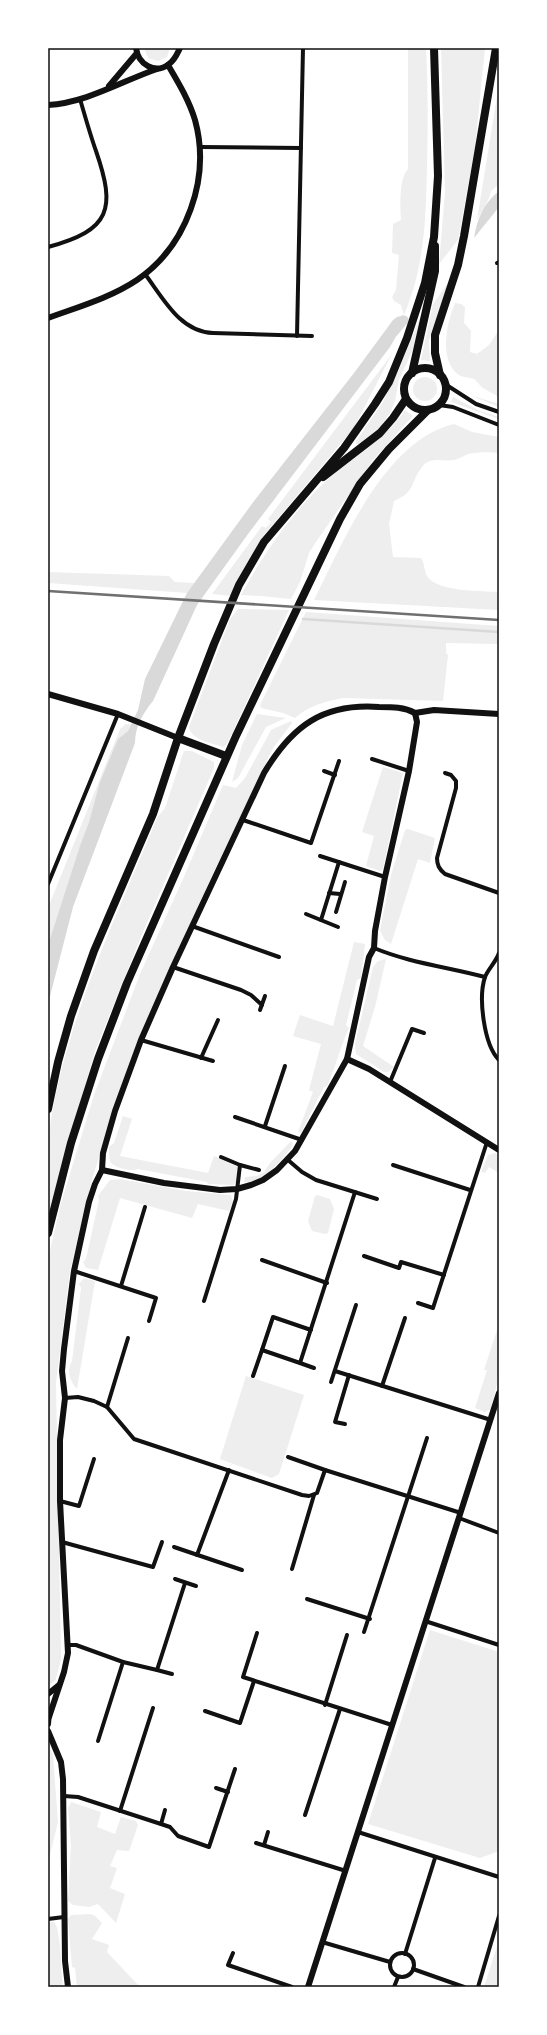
<svg xmlns="http://www.w3.org/2000/svg" width="547" height="2035" font-family="'Space Grotesk',sans-serif">
<style>
.green{fill:#eee}
.water{fill:#d9d9d9}
.lines{fill:none;stroke-linecap:round;stroke-linejoin:round}
.stream{stroke:#d9d9d9;stroke-width:2.5}
.canal{stroke:#d9d9d9;stroke-width:9}
.minor{stroke:#111;stroke-width:4}
.tertiary{stroke:#111;stroke-width:6}
.trunk{stroke:#111;stroke-width:8}
.rail{stroke:#707070;stroke-width:2.5}
.neatline{fill:none;stroke:#111;stroke-width:1.5}
</style>
<rect width="100%" height="100%" fill="#fff"/>
<!-- green -->
<g class="green">
<polygon points="144,48 170,48 167,57 158,61 148,58"/>
<path d="M 408,48 L 426,48 C 428,87 428,126 427,165 C 426,216 425,266 404,315 L 401,305 L 394,301 L 392,297 L 396,290 L 399,255 L 392,253 L 393,224 L 401,220 C 400,207 399,178 408,169 Z"/>
<polygon points="441,48 485,48 475,148 458,240 439,264 445,192"/>
<path d="M 499,84 L 499,184 L 491,191 C 489,202 482,210 477,220 Z"/>
<polygon points="448,283 429,341 430,361 421,360 433,304"/>
<path d="M 455,303 L 461,304 L 465,307 L 464,323 L 471,331 L 470,352 L 477,354 L 489,345 L 499,330 L 499,397 C 494,394 488,391 483,388 C 480,386 477,381 474,379 C 470,377 463,378 459,375 C 438,360 447,322 455,303 Z"/>
<polygon points="424,308 414,347 399,380 395,401 390,413 380,427 359,444 356,444 356,441 383,402 400,367"/>
<polygon points="392,354 353,429 264,535 242,571 231,596 212,594 262,526 266,528 271,522 268,519"/>
<circle cx="425" cy="389" r="12"/>
<polygon points="470,395 499,404 499,407"/>
<polygon points="453,397 480,411 499,417 499,419 451,402"/>
<path d="M 405,410 L 413,416 L 373,460 L 316,542 L 309,553 L 300,582 L 291,599 L 261,596 L 241,595 C 264,554 289,516 324,483 C 351,458 385,441 405,410 Z"/>
<path d="M 454,424 L 472,432 L 499,437 L 499,453 C 489,452 478,452 468,454 C 463,456 459,459 454,460 C 443,462 430,456 422,467 C 410,482 416,492 394,501 L 389,524 L 393,557 L 421,558 C 425,564 424,571 427,576 C 436,592 483,591 499,592 L 499,610 L 314,600 C 343,542 385,440 454,424 Z"/>
<polygon points="48,572 169,576 175,582 195,583 187,593 48,583"/>
<path d="M 238,609 L 289,610 L 229,740 L 226,745 L 223,747 C 212,743 191,740 189,727 L 230,619 Z"/>
<path d="M 306,612 L 499,626 L 499,644 L 446,643 L 446,653 L 448,655 L 443,701 L 343,698 C 326,701 308,706 295,718 L 283,713 L 261,708 L 260,705 Z"/>
<polygon points="257,714 286,718 266,727 238,778 232,782 242,745"/>
<polygon points="291,721 292,723 273,748 211,878 136,1045 93,1176 70,1271 56,1383 61,1659 56,1679 48,1687 48,1259 61,1203 94,1095 140,974 183,879 223,785 236,788 245,778 271,730"/>
<polygon points="126,724 131,724 128,731 118,739 108,765 48,945 48,908 120,729"/>
<path d="M 184,751 L 192,751 L 214,762 L 214,768 L 143,932 L 95,1051 L 48,1216 C 48,1192 45,1165 48,1141 C 62,1027 114,923 157,818 L 165,808 Z"/>
<polygon points="383,767 403,773 383,869 380,871 366,866 374,836 362,832"/>
<polygon points="408,829 435,838 430,863 418,859 391,944 384,939 380,930 391,875 405,830"/>
<path d="M 354,942 L 365,944 L 361,978 L 357,980 L 346,1025 L 349,1028 C 340,1047 336,1067 327,1086 L 324,1087 L 301,1133 L 298,1132 L 313,1092 L 309,1090 L 321,1044 L 293,1036 L 300,1015 L 333,1026 Z"/>
<polygon points="386,959 375,1007 363,1046 394,1067 388,1072 384,1072 356,1054 355,1044 373,967 378,961"/>
<path d="M 123,1116 L 132,1119 L 120,1156 L 208,1173 L 214,1156 L 238,1167 L 236,1182 L 233,1185 L 208,1184 L 207,1182 L 138,1169 C 131,1172 113,1168 110,1161 C 109,1157 109,1151 109,1147 L 114,1143 Z"/>
<path d="M 291,1141 L 293,1144 L 291,1148 C 281,1161 262,1184 244,1182 L 245,1177 L 257,1176 L 264,1172 L 270,1163 Z"/>
<polygon points="495,1153 499,1155 499,1173 489,1167 485,1173 481,1172 488,1155"/>
<polygon points="120,1179 186,1191 231,1195 233,1203 229,1211 198,1204 192,1218 120,1198 98,1270 86,1268 83,1262 86,1259 99,1200 98,1196 110,1180"/>
<polygon points="317,1195 330,1199 334,1209 328,1233 325,1234 312,1231 308,1221 315,1196"/>
<path d="M 84,1278 L 95,1281 L 77,1389 C 70,1381 66,1371 72,1361 L 81,1288 L 79,1284 Z"/>
<polygon points="499,1324 499,1365 497,1384 491,1409 485,1412 475,1408 487,1370 484,1370"/>
<polygon points="246,1376 304,1395 279,1474 272,1478 220,1459"/>
<polygon points="430,1630 499,1652 499,1851 480,1858 368,1824"/>
<polygon points="48,1745 53,1755 58,1822 48,1863"/>
<polygon points="71,1802 101,1812 97,1827 115,1834 121,1817 136,1821 138,1825 129,1851 117,1850 110,1866 117,1868 110,1888 125,1894 116,1923 98,1904 89,1907 73,1905 68,1901 71,1845 68,1808"/>
<polygon points="91,1914 95,1916 102,1923 92,1939 109,1945 107,1952 140,1987 77,1987 75,1968 72,1967 68,1919 71,1915"/>
<path d="M 48,1922 L 54,1922 C 61,1927 61,1974 63,1987 L 48,1987 Z"/>
<polygon points="499,1940 499,1987 484,1987"/>
</g>
<!-- water -->
<g class="water">
<path d="M 499,191 L 499,207 L 474,238 C 477,219 483,204 499,191 Z"/>
<path d="M 404,315 L 398,333 L 390,347 L 248,534 L 197,605 L 153,701 C 143,713 135,727 135,743 L 73,907 L 48,1004 L 48,945 L 80,846 L 89,822 L 100,782 L 118,739 L 128,731 L 138,710 L 145,679 L 187,593 L 254,501 L 354,373 L 393,320 L 397,317 Z"/>
</g>
<g class="lines">
<!-- stream -->
<polyline class="stream" points="303,619 499,632"/>
<!-- canal -->
<polyline class="canal" points="394,332 404,320"/>
<!-- minor -->
<g class="minor">
<polyline points="200,147 301,148"/>
<path d="M 48,247 C 111,230 116,209 96,151 C 90,134 85,116 80,99"/>
<polyline points="497,263 499,262"/>
<path d="M 145,274 C 163,298 180,332 213,333 L 312,336"/>
<polyline points="297,336 303,48"/>
<polyline points="445,384 476,404 499,412"/>
<polyline points="439,405 453,407 499,425"/>
<polyline points="372,759 409,771"/>
<polyline points="324,771 335,775"/>
<path d="M 445,773 L 451,775 L 456,781 L 456,788 L 437,858 C 437,865 439,869 445,874 L 499,893"/>
<polyline points="243,820 311,843 339,761"/>
<polyline points="320,856 385,877"/>
<polyline points="48,884 118,714"/>
<polyline points="329,893 340,894"/>
<polyline points="336,912 345,882"/>
<polyline points="306,914 338,927"/>
<polyline points="321,920 339,862"/>
<polyline points="192,926 279,957"/>
<path d="M 374,948 C 410,963 448,967 485,977"/>
<path d="M 499,953 C 496,962 488,969 485,977 C 478,998 484,1045 499,1060"/>
<polyline points="173,967 241,990 251,995 262,1005"/>
<polyline points="260,1010 265,996"/>
<polyline points="141,1040 213,1061"/>
<polyline points="201,1058 218,1020"/>
<polyline points="390,1082 412,1029 424,1033"/>
<polyline points="235,1117 302,1140"/>
<polyline points="265,1126 285,1066"/>
<polyline points="221,1157 240,1165 259,1170"/>
<polyline points="288,1160 302,1172 316,1180 377,1199"/>
<polyline points="393,1165 470,1190"/>
<polyline points="364,1256 399,1268 401,1262 444,1275"/>
<polyline points="262,1260 327,1283"/>
<polyline points="74,1271 156,1298 149,1321"/>
<polyline points="121,1286 145,1207"/>
<polyline points="204,1301 236,1199 240,1165"/>
<polyline points="418,1303 433,1308 487,1142"/>
<polyline points="311,1330 273,1317 262,1350 300,1363 355,1192"/>
<polyline points="300,1363 314,1368"/>
<polyline points="335,1371 491,1420"/>
<polyline points="253,1376 262,1350"/>
<polyline points="331,1382 356,1305"/>
<polyline points="382,1386 405,1318"/>
<polyline points="65,1398 78,1397 94,1401 107,1407 134,1439 302,1495 309,1496 317,1493 325,1470 461,1513"/>
<polyline points="107,1407 128,1338"/>
<polyline points="345,1424 335,1422 349,1375"/>
<polyline points="288,1457 325,1470"/>
<polyline points="60,1501 79,1506 94,1459"/>
<polyline points="459,1518 499,1533"/>
<polyline points="62,1542 153,1567 162,1542"/>
<polyline points="174,1547 242,1570"/>
<polyline points="197,1555 229,1470"/>
<polyline points="292,1569 314,1495"/>
<polyline points="175,1579 196,1586"/>
<polyline points="307,1599 370,1619"/>
<polyline points="425,1621 499,1645"/>
<polyline points="364,1632 427,1438"/>
<polyline points="257,1633 243,1677 392,1725"/>
<polyline points="68,1645 76,1645 123,1662 157,1670 185,1583"/>
<polyline points="157,1670 172,1674"/>
<polyline points="325,1705 347,1635"/>
<polyline points="205,1711 240,1723 254,1681"/>
<polyline points="98,1741 123,1662"/>
<polyline points="216,1788 228,1792"/>
<polyline points="64,1796 78,1797 161,1824 170,1827 178,1836 209,1847 235,1769"/>
<polyline points="120,1811 153,1708"/>
<polyline points="305,1815 340,1709"/>
<polyline points="161,1824 165,1810"/>
<polyline points="358,1832 499,1877"/>
<polyline points="256,1843 346,1871"/>
<polyline points="264,1845 268,1832"/>
<polyline points="48,1919 64,1917"/>
<polyline points="322,1942 390,1962"/>
<polyline points="233,1953 228,1965 292,1987"/>
<circle cx="402" cy="1965" r="12"/>
<polyline points="405,1954 435,1858"/>
<polyline points="413,1969 464,1987"/>
<polyline points="394,1987 398,1977"/>
<polyline points="478,1987 499,1916"/>
</g>
<!-- tertiary -->
<g class="tertiary">
<path d="M 136,48 C 138,64 155,75 169,64 C 175,60 177,54 180,48"/>
<polyline points="109,86 137,53"/>
<path d="M 48,105 C 86,103 122,81 157,69"/>
<path d="M 48,318 C 78,307 110,298 137,280 C 187,246 211,178 195,120 C 189,100 178,82 168,65"/>
<polyline points="48,694 118,714 178,738"/>
<polyline points="415,713 434,710 499,714"/>
<polyline points="347,1059 369,1069 499,1150"/>
<polyline points="102,1170 164,1183 220,1190 237,1189 251,1185 263,1180 277,1170 295,1151 347,1059 369,957 374,948 375,931 385,877 409,771 417,722 415,713"/>
<polyline points="48,1694 59,1685"/>
<path d="M 49,1717 L 64,1672 L 68,1653 L 60,1501 L 60,1440 L 65,1398 L 62,1371 L 64,1349 L 74,1271 L 89,1202 L 95,1184 L 102,1170 L 103,1153 L 115,1111 L 141,1040 L 173,967 L 264,773 C 292,726 323,703 379,707 C 393,707 404,707 415,713"/>
<polyline points="48,1724 49,1713"/>
<polyline points="48,1731 61,1762 63,1779 65,1961 68,1987"/>
<polyline points="308,1987 499,1393"/>
</g>
<!-- trunk -->
<g class="trunk">
<circle cx="425" cy="389" r="21"/>
<polyline points="412,373 435,271 435,246"/>
<polyline points="440,375 435,353 435,335 458,265 464,236 496,48"/>
<polyline points="323,477 380,433 393,418 406,399"/>
<polyline points="178,738 226,756"/>
<polyline points="48,1109 58,1062 71,1016 94,951 153,814 178,738 214,644 239,585 264,542 344,448 375,404 389,382 407,338 425,283 434,237 438,176 434,48"/>
<polyline points="48,1233 71,1143 98,1059 127,983 236,736 340,519 360,484 389,449 428,410"/>
</g>
<!-- rail -->
<polyline class="rail" points="48,591 499,620"/>
</g>
<!-- border -->
<rect width="547" height="2035" fill="none" stroke="#ffffff" stroke-width="98"/>
<rect x="49" y="49" width="449" height="1937" class="neatline"/>
</svg>
